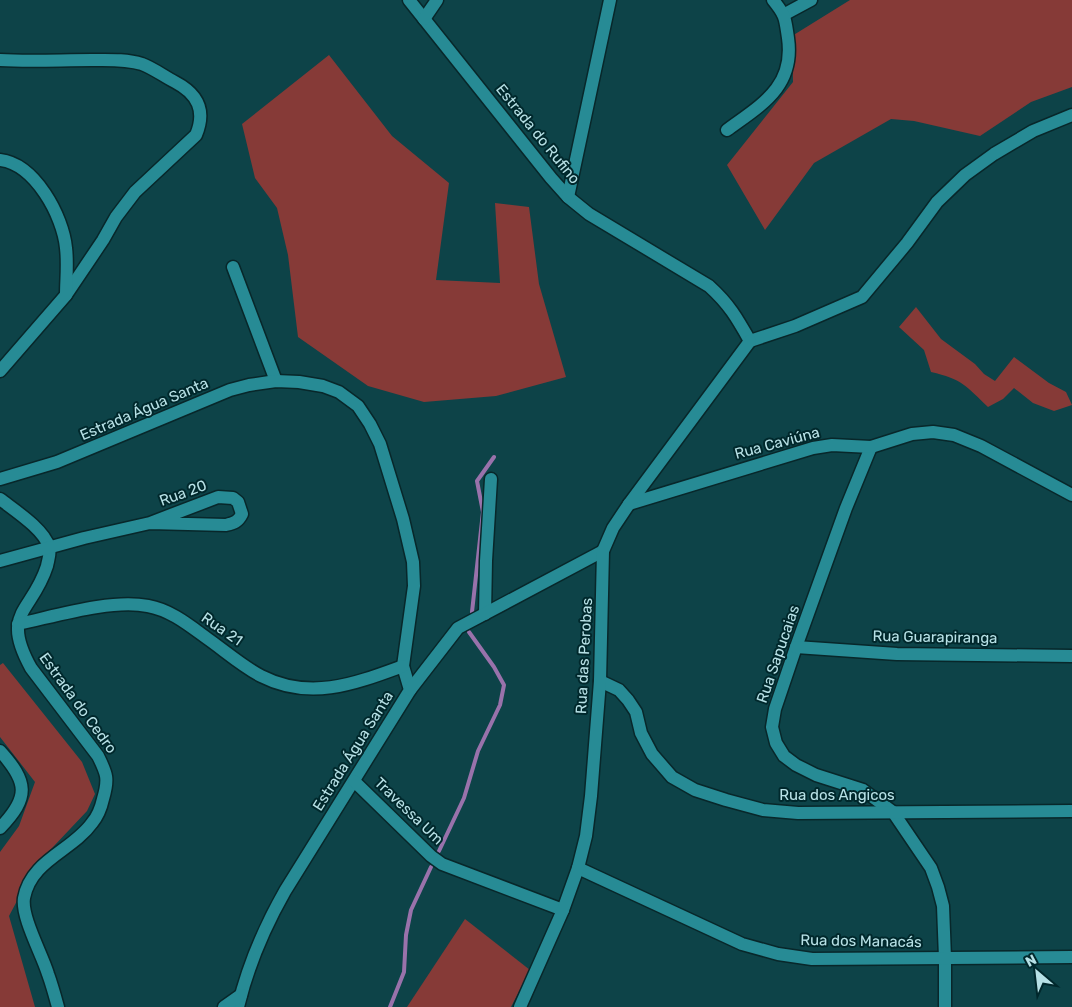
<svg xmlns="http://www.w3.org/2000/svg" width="1072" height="1007" font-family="Rubik,sans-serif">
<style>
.green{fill:#863a37}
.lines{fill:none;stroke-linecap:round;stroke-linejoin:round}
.stream{stroke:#9972ab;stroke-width:4}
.minor-casing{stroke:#08272a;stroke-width:15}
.minor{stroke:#278b95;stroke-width:12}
.labels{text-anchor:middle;stroke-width:4;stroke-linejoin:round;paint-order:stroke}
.street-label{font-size:15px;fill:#b7e1e6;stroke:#00282c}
</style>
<rect width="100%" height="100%" fill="#0d4348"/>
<!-- green -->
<g class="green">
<polygon points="850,0 1072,0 1072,87 1031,102 980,136 914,121 891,119 814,163 765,230 727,165 793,82 792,36"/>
<polygon points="329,55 392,136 449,183 436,280 500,283 495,203 529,207 539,284 566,377 496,396 424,402 368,386 298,337 288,255 277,208 255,178 242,124"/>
<path d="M 916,307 L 941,339 L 975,364 L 984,374 L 995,381 L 1014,357 L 1049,383 L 1066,392 L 1072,405 L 1054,411 L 1033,403 L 1014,388 L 1003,399 L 988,407 C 966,386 962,379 931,372 L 924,350 L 899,327 Z"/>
<polygon points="3,663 82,762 95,794 87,811 36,865 9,916 35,1007 0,1007 0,852 19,826 35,782 0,737 0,665"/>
<polygon points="465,919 530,970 511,1007 407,1007"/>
</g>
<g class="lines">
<!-- stream -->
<g class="stream">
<polyline points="472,612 483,512 477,481 494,457"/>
<polyline points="439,851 464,798 478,751 500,705 504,685 494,667 469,632"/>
<polyline points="390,1007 404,972 406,935 411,910 431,867"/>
</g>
<!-- minor casing -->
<g class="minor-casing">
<g id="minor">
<path d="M 409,0 L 551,178 L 568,197 L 589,214 L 709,286 C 729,304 737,318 750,341"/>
<polyline points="785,14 811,0"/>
<polyline points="424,19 437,0"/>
<path d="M 0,60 C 30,62 61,60 92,60 C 108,60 126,59 142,64 C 153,68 165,77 175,82 C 198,94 206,111 196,135 L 135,192 L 116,217 L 103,240 L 66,295"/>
<path d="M 727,130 C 761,105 795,87 788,38 C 785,18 786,16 773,0"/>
<path d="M 0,160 C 35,164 63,216 66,248 C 68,264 66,280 66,295 L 0,371"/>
<polyline points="568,197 610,0"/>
<polyline points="233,267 276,381"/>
<polyline points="750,341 795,326 862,297 907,243 937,202 965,175 994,154 1033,131 1072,115"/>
<polyline points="871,447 846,508 796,647 775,709 772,727 776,743 784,756 796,765 816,775 863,790 893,812 931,868 938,887 943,906 945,958 945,1007"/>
<path d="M 0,479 L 57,462 L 230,390 L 249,385 L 276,381 L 299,382 L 323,386 L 339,392 L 358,406 L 370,424 L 380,444 L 403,519 L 413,562 L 414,586 L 403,666 L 410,690 L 285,891 C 264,928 248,965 238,1007"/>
<path d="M 0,499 C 14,510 44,529 49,547 C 51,553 48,560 47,566 C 32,613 0,612 31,668 L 98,756 C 107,774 109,779 103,799 C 101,808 98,816 92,823 C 72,851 31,860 24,898 C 21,917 42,954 48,974 C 52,985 55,996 58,1007"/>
<polyline points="629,504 813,448 832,445 871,447 912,434 933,432 954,435 981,446 1072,495"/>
<path d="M 0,561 L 84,538 L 150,523 L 218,497 L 233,498 L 238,502 L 242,514 C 238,522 234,523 226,525 L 150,523"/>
<polyline points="485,614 486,561 491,479"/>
<path d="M 18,624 C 56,616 110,599 148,606 C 171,610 190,626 208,639 C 225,651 242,666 261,676 C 310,701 354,684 403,666"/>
<polyline points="796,647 897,654 1072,656"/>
<polyline points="600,681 619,690 628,700 636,712 641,733 652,754 672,777 695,790 726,800 763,810 798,813 1072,811"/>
<polyline points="410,690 458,628 603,551"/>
<path d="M 0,751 C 28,782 30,797 0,828"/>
<polyline points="354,781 431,856 442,864 563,910"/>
<polyline points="578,868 742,944 778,954 812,959 1072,957"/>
<polyline points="224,1007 241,995"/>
<polyline points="520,1007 563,910 578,868 586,836 591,796 600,681 603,551 613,528 629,504 750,341"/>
</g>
</g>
<!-- minor -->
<use href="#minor" class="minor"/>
</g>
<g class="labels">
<!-- street labels -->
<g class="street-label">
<text transform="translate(538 134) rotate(51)" y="5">Estrada do Rufino</text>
<text transform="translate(144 409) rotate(-23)" y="5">Estrada Água Santa</text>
<text transform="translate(777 443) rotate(-15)" y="5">Rua Caviúna</text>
<text transform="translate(183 493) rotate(-20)" y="5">Rua 20</text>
<text transform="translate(222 629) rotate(35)" y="5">Rua 21</text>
<text transform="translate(935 637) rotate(1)" y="5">Rua Guarapiranga</text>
<text transform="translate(778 654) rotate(-71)" y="5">Rua Sapucaias</text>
<text transform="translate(584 656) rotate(-87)" y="5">Rua das Perobas</text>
<text transform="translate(78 703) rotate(54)" y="5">Estrada do Cedro</text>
<text transform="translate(353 751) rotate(-58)" y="5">Estrada Água Santa</text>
<text x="837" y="800">Rua dos Angicos</text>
<text transform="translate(409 811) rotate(44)" y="5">Travessa Um</text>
<text transform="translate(861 941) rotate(1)" y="5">Rua dos Manacás</text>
</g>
</g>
<!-- north arrow -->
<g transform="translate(1037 972) rotate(332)" stroke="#00282c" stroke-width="4" paint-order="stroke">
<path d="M0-4L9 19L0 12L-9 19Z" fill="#b7e1e6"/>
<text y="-8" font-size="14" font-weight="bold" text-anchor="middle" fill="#b7e1e6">N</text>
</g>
</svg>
